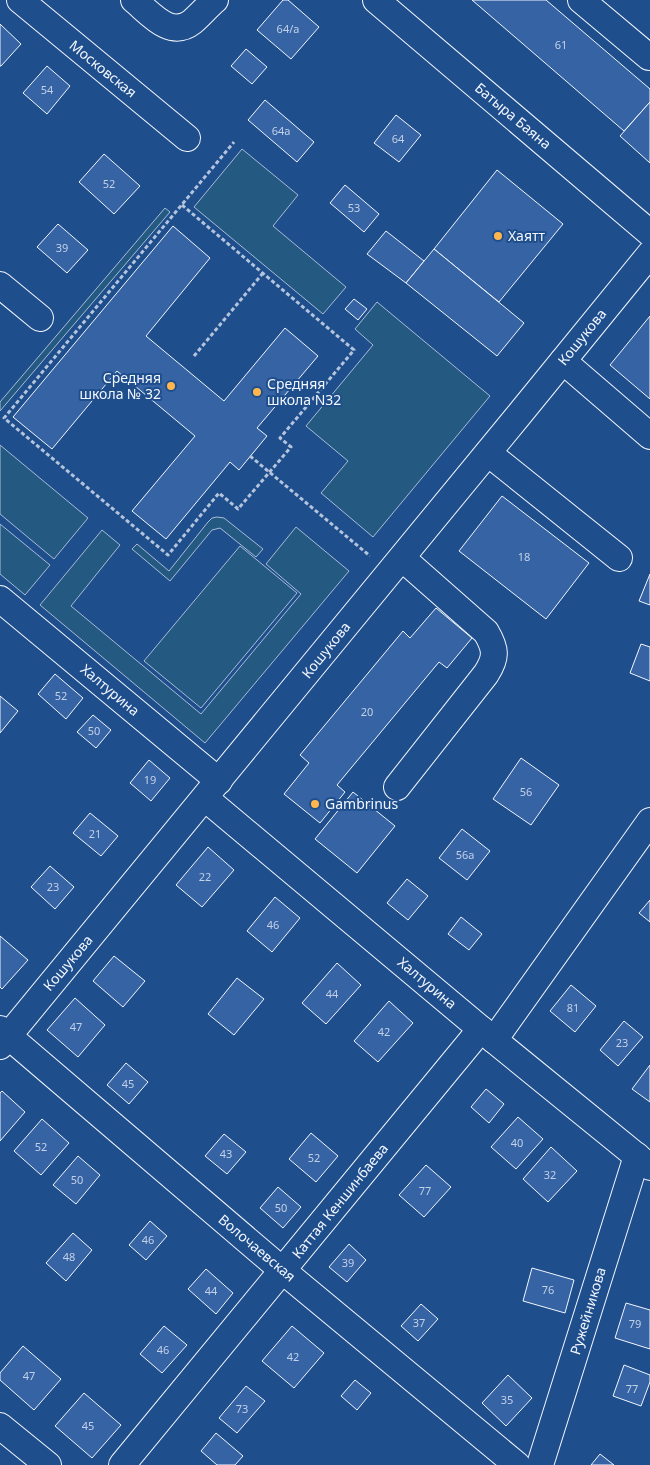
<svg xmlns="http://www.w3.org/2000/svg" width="650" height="1465" font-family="'Noto Sans',sans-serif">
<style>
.green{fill:#245a82;stroke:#a8bbd7}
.building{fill:#3563a3;stroke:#f2f6ff}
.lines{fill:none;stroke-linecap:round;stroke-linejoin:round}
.minor-casing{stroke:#f2f6ff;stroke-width:28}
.path{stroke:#b3c4dc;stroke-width:3;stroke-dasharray:4 2.5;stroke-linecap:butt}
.minor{stroke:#1f4e8c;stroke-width:26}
.poi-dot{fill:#ffb74d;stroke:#1f4e8c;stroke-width:2}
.labels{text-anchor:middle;stroke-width:4;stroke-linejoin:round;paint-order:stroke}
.number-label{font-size:11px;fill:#c3d1e8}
.street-label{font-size:14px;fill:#f2f6ff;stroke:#1f4e8c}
.poi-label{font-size:14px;fill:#f2f6ff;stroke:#1f4e8c;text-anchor:start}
</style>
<rect width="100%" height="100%" fill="#1f4e8c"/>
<!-- green -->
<g class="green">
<polygon points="242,149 298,195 273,226 346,287 323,314 194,207"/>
<polygon points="165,208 170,212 0,411 0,402"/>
<polygon points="377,302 490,396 373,537 321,493 348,461 306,426 373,345 355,329"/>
<polygon points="0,445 88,518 54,559 0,514"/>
<polygon points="217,517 224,518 263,549 256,557 220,528 212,530 170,581 132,549 137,544 169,571 208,522 212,518"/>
<polygon points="0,524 50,565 25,595 0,574"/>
<polygon points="296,527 349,571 205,743 40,605 102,530 120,545 71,606 201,714 301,594 266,564"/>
<polygon points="240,546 297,593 201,708 144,661"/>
</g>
<!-- building -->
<g class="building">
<polygon points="283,0 288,0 319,27 291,59 257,30"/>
<polygon points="472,0 546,0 650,89 650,102 624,131"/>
<polygon points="0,24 21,44 1,66 0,66"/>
<polygon points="246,49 267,67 252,84 231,66"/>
<polygon points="47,66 70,86 47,114 23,93"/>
<polygon points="265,100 314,142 297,162 248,120"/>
<polygon points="650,102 650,163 620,136"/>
<polygon points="396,115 421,135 399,162 374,143"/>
<polygon points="104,154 140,186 114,214 79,182"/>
<polygon points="497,170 563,224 499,302 434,249"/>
<polygon points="345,185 379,214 364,232 330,203"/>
<polygon points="58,224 88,250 67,273 37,247"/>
<polygon points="173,226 210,258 146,336 224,401 285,328 318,356 257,428 267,436 239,470 230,462 166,539 132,511 195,436 117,371 52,449 13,417"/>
<polygon points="386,231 424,261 406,283 367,254"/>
<polygon points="434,249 524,323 497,356 406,283"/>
<polygon points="354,299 367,309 358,320 345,309"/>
<polygon points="650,316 650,399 610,365"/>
<polygon points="502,496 589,563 546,619 459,551"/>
<polygon points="650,574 650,605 639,601"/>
<polygon points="436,608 472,638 447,668 439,662 337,785 345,792 320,823 284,794 309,763 300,755 403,631 410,638"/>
<polygon points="641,644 650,647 650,681 630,673"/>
<polygon points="55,674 83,698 66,719 38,694"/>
<polygon points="0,696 18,711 0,733"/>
<polygon points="93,715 111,730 96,748 77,732"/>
<polygon points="521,758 559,785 531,825 493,799"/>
<polygon points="149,760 170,778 151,801 130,783"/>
<polygon points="353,792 395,826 357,873 315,839"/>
<polygon points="90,813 118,836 101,856 73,833"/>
<polygon points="462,829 490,851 467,880 439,858"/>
<polygon points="208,847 234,870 202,907 176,885"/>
<polygon points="50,866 74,887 55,909 31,887"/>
<polygon points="407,879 428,896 408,920 387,903"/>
<polygon points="275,897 300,918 272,952 247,931"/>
<polygon points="650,900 650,922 639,913"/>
<polygon points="461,917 482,934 469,950 448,934"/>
<polygon points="0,936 28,960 2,989 0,987"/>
<polygon points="114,956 145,981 123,1007 93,981"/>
<polygon points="337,963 361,985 326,1024 302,1003"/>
<polygon points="237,978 264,999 234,1035 208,1014"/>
<polygon points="571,985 596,1006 575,1032 550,1011"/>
<polygon points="75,998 105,1025 78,1057 47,1030"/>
<polygon points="389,1001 413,1023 378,1062 354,1041"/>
<polygon points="624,1021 643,1037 618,1066 600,1050"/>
<polygon points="126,1063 148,1082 129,1104 107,1085"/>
<polygon points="650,1065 650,1102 632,1089"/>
<polygon points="486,1089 504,1104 489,1123 471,1107"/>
<polygon points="2,1091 25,1112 0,1141 0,1093"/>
<polygon points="518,1117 543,1139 516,1169 491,1147"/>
<polygon points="42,1119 69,1143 41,1175 14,1151"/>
<polygon points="311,1133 338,1156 316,1182 289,1159"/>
<polygon points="224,1134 246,1152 227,1174 205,1156"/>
<polygon points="551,1147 577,1171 548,1202 523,1179"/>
<polygon points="78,1156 100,1175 76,1204 53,1185"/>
<polygon points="426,1165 451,1187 424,1217 399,1195"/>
<polygon points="278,1187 301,1207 283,1228 260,1208"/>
<polygon points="150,1221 167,1236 146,1260 129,1245"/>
<polygon points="73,1233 92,1250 66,1281 46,1263"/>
<polygon points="349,1244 366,1260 347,1282 329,1267"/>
<polygon points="532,1268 574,1280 565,1313 523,1301"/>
<polygon points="206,1269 233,1293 216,1314 188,1289"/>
<polygon points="626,1303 650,1310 650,1349 615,1338"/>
<polygon points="421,1304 438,1319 418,1341 401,1326"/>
<polygon points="164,1326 187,1345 162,1373 140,1354"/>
<polygon points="292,1326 324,1353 294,1388 262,1361"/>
<polygon points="23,1346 61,1379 34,1410 0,1380 0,1373"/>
<polygon points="624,1365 650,1375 650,1382 641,1406 613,1396"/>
<polygon points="508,1375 532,1398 506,1426 482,1403"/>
<polygon points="355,1380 371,1393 357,1410 341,1396"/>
<polygon points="246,1386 265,1401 237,1433 219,1418"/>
<polygon points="84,1393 121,1425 92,1458 55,1426"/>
<polygon points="216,1433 243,1456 235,1465 217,1465 201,1451"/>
<polygon points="600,1454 614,1465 591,1465"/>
</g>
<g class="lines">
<!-- minor casing -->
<g class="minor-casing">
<g id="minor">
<polyline points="20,0 187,138"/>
<path d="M 134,0 C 150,13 170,39 192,22 C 200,15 207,7 215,0"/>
<polyline points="376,0 650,233"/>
<polyline points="581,0 649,57"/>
<polyline points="0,285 40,318"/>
<polyline points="563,361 650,436"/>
<polyline points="488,453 619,558"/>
<polyline points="0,599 219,781"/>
<path d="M 397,787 L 486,674 C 497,657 496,649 486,632 L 402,558"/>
<polyline points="205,798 494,1040 650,1167"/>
<polyline points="0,1029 282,1270 517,1465"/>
<polyline points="494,1040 650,821"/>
<polyline points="0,1046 518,416 650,254"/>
<polyline points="0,1426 48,1465"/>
<polyline points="122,1465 481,1029"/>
<polyline points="540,1465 637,1156"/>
</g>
</g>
<!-- path -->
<g class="path">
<polyline points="182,205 354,350 280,438 291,447 238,509 219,493 168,555 4,418 234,142"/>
<polyline points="194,356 263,273"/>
<polyline points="250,456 370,556"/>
</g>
<!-- minor -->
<use href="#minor" class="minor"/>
</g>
<!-- markers -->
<g class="poi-dot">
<circle cx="498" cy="236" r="5"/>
<circle cx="171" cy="386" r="5"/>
<circle cx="257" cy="392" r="5"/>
<circle cx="315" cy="804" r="5"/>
</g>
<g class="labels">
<!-- number labels -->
<g class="number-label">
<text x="288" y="33">64/а</text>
<text x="561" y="49">61</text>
<text x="47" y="94">54</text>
<text x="281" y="135">64а</text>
<text x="398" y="143">64</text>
<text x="109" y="188">52</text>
<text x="354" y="212">53</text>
<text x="62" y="252">39</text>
<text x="524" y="561">18</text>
<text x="61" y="700">52</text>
<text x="367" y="716">20</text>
<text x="94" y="735">50</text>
<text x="150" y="784">19</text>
<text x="526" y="796">56</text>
<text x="95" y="838">21</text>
<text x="465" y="859">56а</text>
<text x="205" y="881">22</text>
<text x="53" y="891">23</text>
<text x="273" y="929">46</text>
<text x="332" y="998">44</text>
<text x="573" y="1012">81</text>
<text x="76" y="1031">47</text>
<text x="384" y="1036">42</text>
<text x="622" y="1047">23</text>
<text x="128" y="1088">45</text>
<text x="517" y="1147">40</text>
<text x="41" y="1151">52</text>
<text x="226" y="1158">43</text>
<text x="314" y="1162">52</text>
<text x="550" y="1179">32</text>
<text x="77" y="1184">50</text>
<text x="425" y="1195">77</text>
<text x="281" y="1212">50</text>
<text x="148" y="1244">46</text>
<text x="69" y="1261">48</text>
<text x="348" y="1267">39</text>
<text x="548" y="1294">76</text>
<text x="211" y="1295">44</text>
<text x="419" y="1327">37</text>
<text x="635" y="1328">79</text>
<text x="163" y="1354">46</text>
<text x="293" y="1361">42</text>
<text x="29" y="1380">47</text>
<text x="632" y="1393">77</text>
<text x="507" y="1404">35</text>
<text x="242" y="1413">73</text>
<text x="88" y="1430">45</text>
</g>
<!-- street labels -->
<g class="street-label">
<text transform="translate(103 69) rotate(39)" y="5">Московская</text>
<text transform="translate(513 116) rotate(40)" y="5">Батыра Баяна</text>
<text transform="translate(582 337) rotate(-51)" y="5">Кошукова</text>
<text transform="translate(326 650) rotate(-51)" y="5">Кошукова</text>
<text transform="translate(110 690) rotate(40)" y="5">Халтурина</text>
<text transform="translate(68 963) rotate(-50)" y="5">Кошукова</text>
<text transform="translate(427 983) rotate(40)" y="5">Халтурина</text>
<text transform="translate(340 1201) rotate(-51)" y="5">Каттая Кеншинбаева</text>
<text transform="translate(257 1248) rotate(40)" y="5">Волочаевская</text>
<text transform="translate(588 1311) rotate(-73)" y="5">Ружейникова</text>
</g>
<!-- poi labels -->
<g class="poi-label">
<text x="508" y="241">Хаятт</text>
<text x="161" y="383" text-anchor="end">Средняя<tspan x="161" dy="16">школа № 32</tspan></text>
<text x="267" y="389">Средняя<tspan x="267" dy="16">школа N32</tspan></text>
<text x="325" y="809">Gambrinus</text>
</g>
</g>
</svg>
